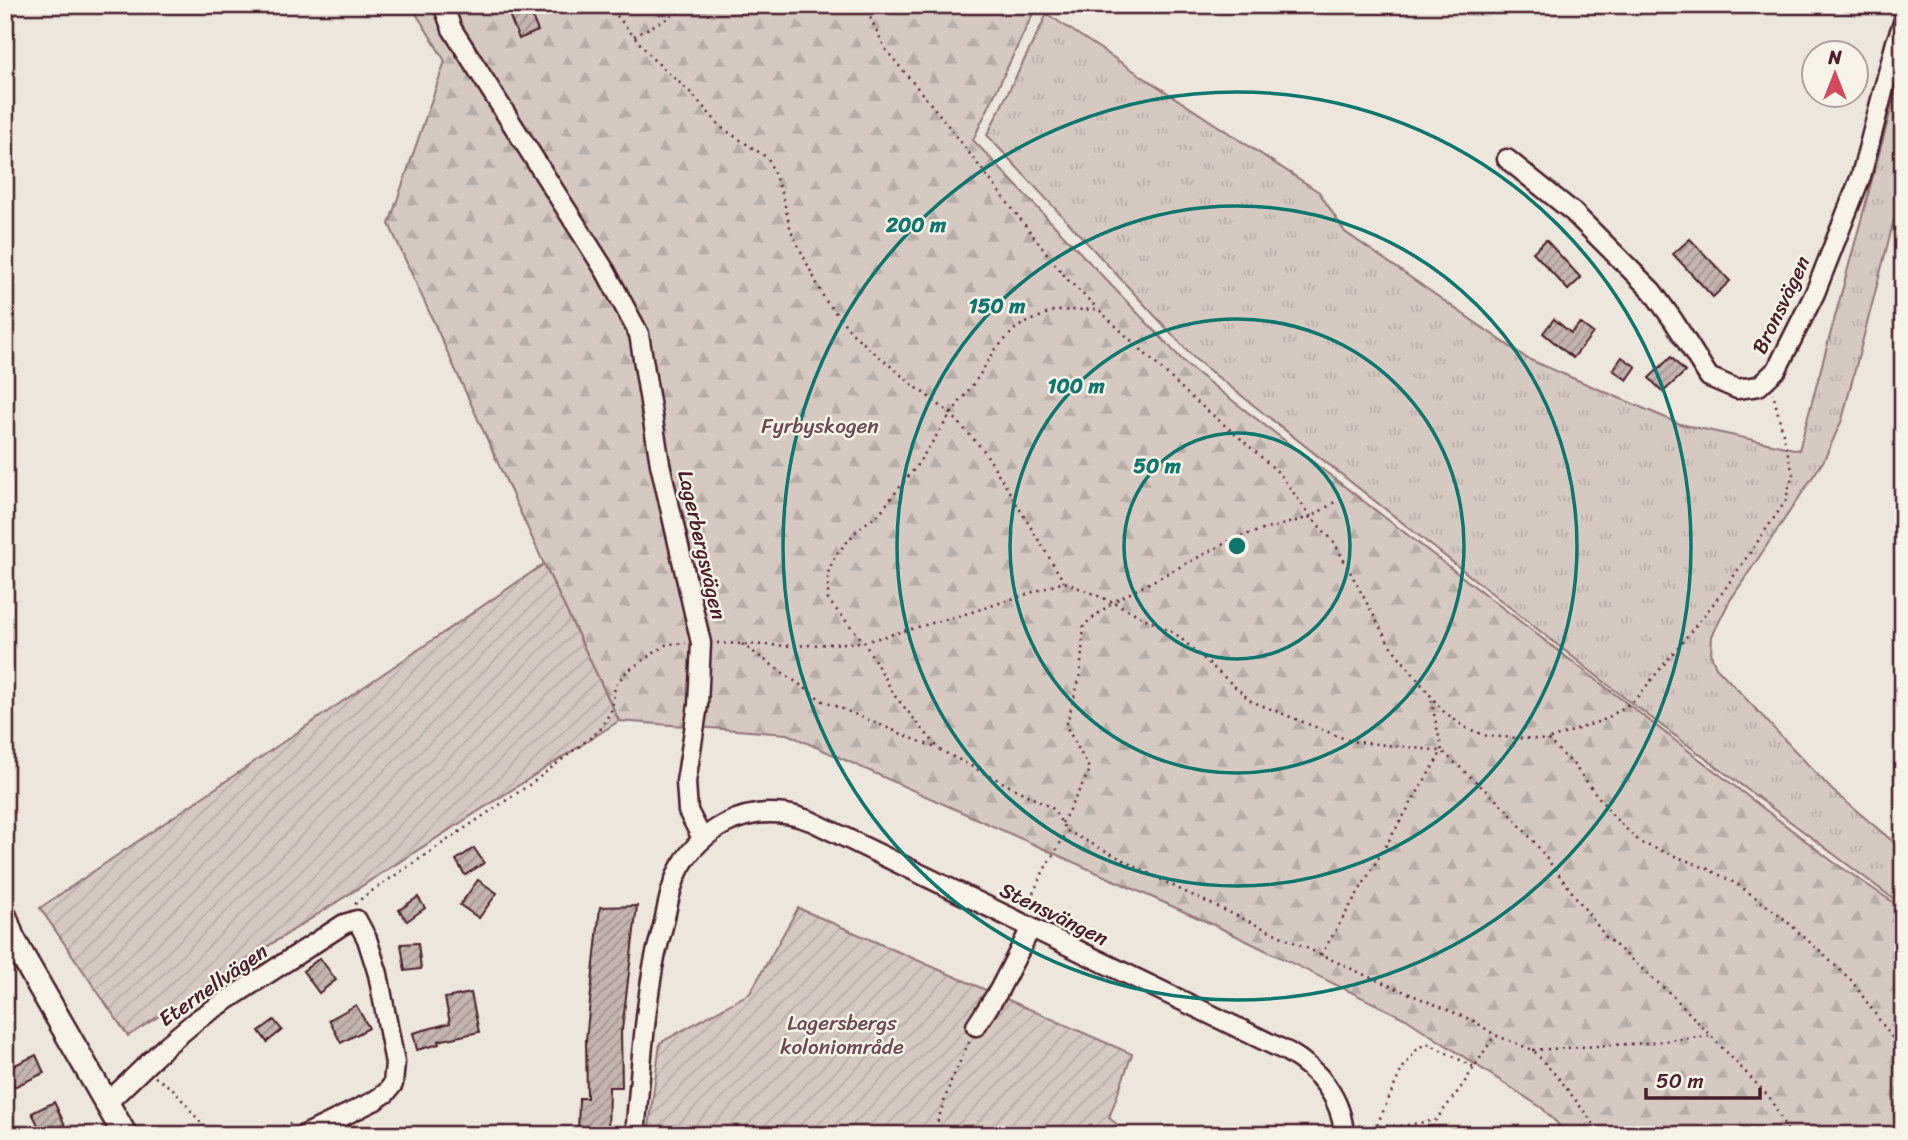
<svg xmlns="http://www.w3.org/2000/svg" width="1908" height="1140" font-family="Sriracha,sans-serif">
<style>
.grass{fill:url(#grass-tufts);stroke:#907476;stroke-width:2}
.forest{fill:url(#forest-firs);stroke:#907476;stroke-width:2}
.garden{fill:url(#garden-furrows);stroke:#907476;stroke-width:2}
.building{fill:url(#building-hatch);stroke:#4a1f2b;stroke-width:2}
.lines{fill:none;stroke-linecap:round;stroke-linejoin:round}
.minor-casing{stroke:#4a1f2b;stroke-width:23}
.major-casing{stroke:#4a1f2b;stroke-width:28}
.path{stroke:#4a1f2b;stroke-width:2.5;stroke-dasharray:2 5;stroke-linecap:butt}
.minor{stroke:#f7f3e8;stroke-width:18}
.major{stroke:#f7f3e8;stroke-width:23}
.ring{fill:none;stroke:#0f766e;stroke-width:3.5}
.labels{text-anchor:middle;stroke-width:5;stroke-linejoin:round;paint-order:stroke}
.street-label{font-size:21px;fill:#4a1f2b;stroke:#f7f3e8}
.park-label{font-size:21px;fill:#6d4a51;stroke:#f7f3e8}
.centre{fill:#0f766e;stroke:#f7f3e8;stroke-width:3.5}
.ring-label{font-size:21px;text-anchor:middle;font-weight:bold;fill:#0f766e;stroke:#f7f3e8;stroke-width:5;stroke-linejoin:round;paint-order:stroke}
</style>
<defs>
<pattern id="grass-tufts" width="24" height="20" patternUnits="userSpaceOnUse" patternTransform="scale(1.75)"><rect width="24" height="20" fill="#d5c9c2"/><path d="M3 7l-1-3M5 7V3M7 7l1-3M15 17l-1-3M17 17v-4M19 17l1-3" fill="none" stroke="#b8aca7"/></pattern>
<pattern id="forest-firs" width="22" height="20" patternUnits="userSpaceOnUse" patternTransform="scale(1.75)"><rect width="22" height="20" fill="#d5c9c2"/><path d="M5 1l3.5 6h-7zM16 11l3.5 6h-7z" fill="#b8aca7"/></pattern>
<pattern id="garden-furrows" width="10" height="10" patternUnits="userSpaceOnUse" patternTransform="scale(1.75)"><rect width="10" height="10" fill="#d5c9c2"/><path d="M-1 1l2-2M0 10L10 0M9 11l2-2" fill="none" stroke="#b8aca7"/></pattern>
<pattern id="building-hatch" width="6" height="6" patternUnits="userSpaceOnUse" patternTransform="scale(1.75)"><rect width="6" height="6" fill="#c4b5b0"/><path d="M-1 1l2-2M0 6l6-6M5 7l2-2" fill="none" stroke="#a1938f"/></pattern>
</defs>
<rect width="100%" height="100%" fill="#ece6dd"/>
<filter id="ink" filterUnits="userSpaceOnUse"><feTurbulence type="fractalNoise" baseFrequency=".0143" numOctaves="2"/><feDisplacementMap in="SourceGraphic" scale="14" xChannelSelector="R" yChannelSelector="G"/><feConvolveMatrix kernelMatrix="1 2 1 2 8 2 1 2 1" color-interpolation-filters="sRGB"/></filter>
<g filter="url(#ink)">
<!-- grass -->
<polygon class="grass" points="1047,14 1319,192 1345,232 1528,359 1680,424 1799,450 1903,65 1903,185 1842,420 1824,460 1729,602 1712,636 1711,655 1716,667 1832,790 1903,850 1903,906 1626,699 1195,359 987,135"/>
<!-- forest -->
<polygon class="forest" points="411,5 1037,5 973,140 1189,367 1832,861 1903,909 1903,1135 1569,1135 1542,1108 1406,1019 1214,925 787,734 619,721 544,564 389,224 445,61"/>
<!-- garden -->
<g class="garden">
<polygon points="544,564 619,721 128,1036 40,908"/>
<polygon points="798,908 1132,1054 1109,1118 1131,1135 648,1135 660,1043 750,993"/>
</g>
<!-- building -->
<g class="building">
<polygon points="505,5 527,5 538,31 519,39"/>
<polygon points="1690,239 1730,281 1713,297 1673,254"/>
<polygon points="1546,240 1581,278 1568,290 1533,252"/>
<polygon points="1554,319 1571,333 1580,323 1593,333 1573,358 1543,333"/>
<polygon points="1622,357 1636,367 1627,380 1613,370"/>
<polygon points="1671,357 1685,372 1663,392 1649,378"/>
<polygon points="474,848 484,863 465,875 456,860"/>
<polygon points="478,880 497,893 479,918 460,905"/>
<polygon points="418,897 425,908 407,921 399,910"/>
<polygon points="637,906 622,1030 621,1030 622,1087 609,1087 608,1135 578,1135 579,1098 587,1098 586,1040 600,907"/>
<polygon points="418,943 421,969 405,971 401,944"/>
<polygon points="320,958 336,980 319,993 303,971"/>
<polygon points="471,993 479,1032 438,1041 439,1044 417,1050 413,1033 450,1023 445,998"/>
<polygon points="356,1005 369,1028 341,1043 329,1020"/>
<polygon points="274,1020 282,1030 267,1042 259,1031"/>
<polygon points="36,1055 44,1073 14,1087 6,1069"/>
<polygon points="54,1102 65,1125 43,1135 32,1113"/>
</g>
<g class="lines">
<!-- minor casing -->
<g class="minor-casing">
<g id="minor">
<polyline points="443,5 452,29 606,272 639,334 660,464 701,643 698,705 686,782 688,811 702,838"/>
<polyline points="1507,159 1573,212 1652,291 1673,320 1709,377 1737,389 1759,386 1777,369 1815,293 1861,176 1896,42 1903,23"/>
<polyline points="976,1026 998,992 1031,928"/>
<polyline points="107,1103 166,1046 198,1019 344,924 357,920 367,939 378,974 395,1063 393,1084 386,1093 374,1101 304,1135"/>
<path d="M 635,1135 C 640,1081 643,1027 652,974 C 654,957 660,939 664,922 C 668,903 672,882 681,866 C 703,829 742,808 785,814 C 794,815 802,818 811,821 L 1288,1052 C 1319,1070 1342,1098 1344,1135"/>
</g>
</g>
<!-- major casing -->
<g class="major-casing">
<polyline id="major" points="5,917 12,937 23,957 125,1135"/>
</g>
<!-- path -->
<g class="path">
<polyline points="608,5 653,59 691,93 722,128 768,158 782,194 791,231 825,300 853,334 908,381 951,414 985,452 1064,582"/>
<polyline points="864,5 886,50 939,114 1066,278 1098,309"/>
<polyline points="634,36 692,5"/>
<polyline points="717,643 794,646 864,642 972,612 1064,582 1113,602 1237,537 1311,517 1338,500"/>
<polyline points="742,644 823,701 938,749"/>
<polyline points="1550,739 1606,719 1635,700 1722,593 1785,502 1793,474 1773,393"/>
<polyline points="1062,823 1090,770 1066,726 1080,677 1084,625 1113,602 1177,635 1251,701 1350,741 1442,751 1506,809 1535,843 1606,937 1673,996 1770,1098 1790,1135"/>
<polyline points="355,904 366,895 532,783 600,730 612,709 615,686 626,672 667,644 686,643"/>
<polyline points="1027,906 1044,870 1067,832"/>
<polyline points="1321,955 1442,751 1430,695"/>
<polyline points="1533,1050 1646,1043 1710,1036"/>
<polyline points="155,1077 173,1089 206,1129 214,1135"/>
<polyline points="1377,1125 1402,1069 1419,1047 1429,1044 1474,1067"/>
<polyline points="1358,1126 1402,1126 1436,1120 1462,1086 1495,1035"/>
<polyline points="263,1135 293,1122"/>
<polyline points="933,1135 951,1081 970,1040"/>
<polyline points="1602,1135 1561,1081 1533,1050 1495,1035 1474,1021 1367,976 1181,890 1067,831 1052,808 940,750 895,696 864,642 828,600 828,573 835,556 859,528 878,515 915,468 951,414 979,376 995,350 1017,327 1053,311 1098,309 1192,398 1240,438 1280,474 1311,517 1334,542 1389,644 1443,711 1466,728 1487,736 1548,740 1573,764 1614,817 1641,843 1706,868 1737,884 1781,916 1851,980 1903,1053"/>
</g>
<!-- minor -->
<use href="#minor" class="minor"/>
<!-- major -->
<use href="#major" class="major"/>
</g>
</g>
<!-- distance rings -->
<g class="ring">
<circle cx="1237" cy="546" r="113"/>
<circle cx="1237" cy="546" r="227"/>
<circle cx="1237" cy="546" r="340"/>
<circle cx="1237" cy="546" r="454"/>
</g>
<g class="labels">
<!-- street labels -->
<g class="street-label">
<text transform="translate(1781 305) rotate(-64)" y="7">Bronsvägen</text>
<text transform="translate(702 545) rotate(77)" y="7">Lagerbergsvägen</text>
<text transform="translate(1054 914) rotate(26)" y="7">Stensvängen</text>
<text transform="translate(213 985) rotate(-35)" y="7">Eternellvägen</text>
</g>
<!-- park labels -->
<g class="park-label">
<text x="820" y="433">Fyrbyskogen</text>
<text x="842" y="1030">Lagersbergs<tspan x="842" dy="24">koloniområde</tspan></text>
</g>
</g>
<circle cx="1237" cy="546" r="10" class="centre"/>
<g class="ring-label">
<text x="916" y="232">200 m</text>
<text x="997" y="313">150 m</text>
<text x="1076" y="393">100 m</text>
<text x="1157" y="473">50 m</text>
</g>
<!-- margin -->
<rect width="1908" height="1140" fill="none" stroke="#f7f3e8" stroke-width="28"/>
<rect x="14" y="14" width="1880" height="1112" fill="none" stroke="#4a1f2b" stroke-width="2.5" filter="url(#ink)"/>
<!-- north arrow -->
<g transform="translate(1835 74)"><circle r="33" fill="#f7f3e8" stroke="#b29e9c" stroke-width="2"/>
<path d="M0-5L12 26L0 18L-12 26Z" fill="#d1495b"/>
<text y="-10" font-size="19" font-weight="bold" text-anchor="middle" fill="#4a1f2b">N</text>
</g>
<!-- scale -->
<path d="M1646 1088v10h114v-10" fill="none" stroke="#4a1f2b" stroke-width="3.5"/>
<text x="1656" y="1088" font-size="21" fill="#4a1f2b" stroke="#f7f3e8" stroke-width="5" paint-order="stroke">50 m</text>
</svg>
